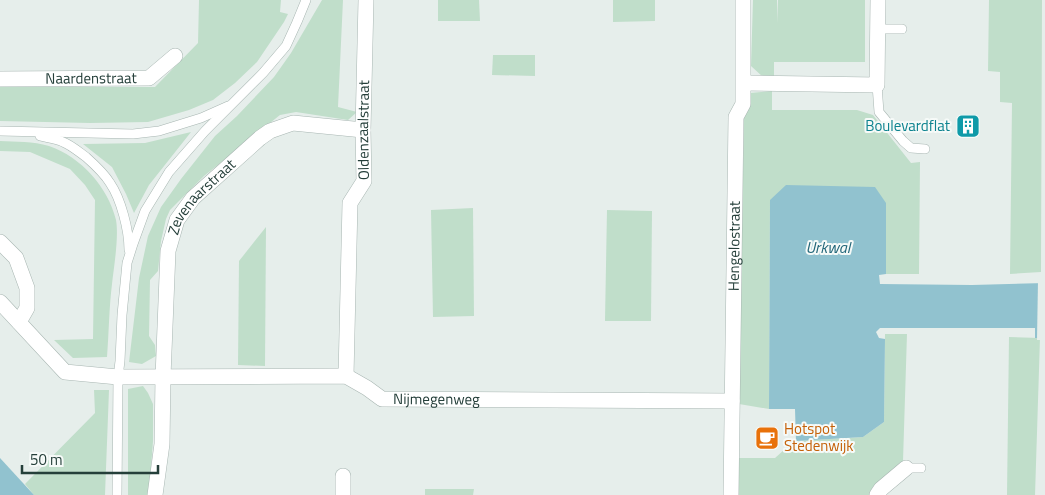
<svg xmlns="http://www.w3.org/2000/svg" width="1045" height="495" font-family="'Titillium Web',sans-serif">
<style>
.green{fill:#c0deca}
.water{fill:#91c2cf}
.pier{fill:#e6eeeb}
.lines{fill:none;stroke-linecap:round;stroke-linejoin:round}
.service-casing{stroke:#a8b6b2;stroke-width:10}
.minor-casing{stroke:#a8b6b2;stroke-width:16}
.service{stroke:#fff;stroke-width:9}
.minor{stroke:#fff;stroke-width:15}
.labels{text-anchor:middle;stroke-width:4;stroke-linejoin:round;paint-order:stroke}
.street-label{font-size:15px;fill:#253f3a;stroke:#f6faf8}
.culture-label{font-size:15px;fill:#0d838f;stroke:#f6faf8;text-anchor:end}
.food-label{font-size:15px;fill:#c56008;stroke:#f6faf8;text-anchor:start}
.water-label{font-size:16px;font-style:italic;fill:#226679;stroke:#f6faf8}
</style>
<rect width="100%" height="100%" fill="#e6eeeb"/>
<!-- green -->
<g class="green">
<polygon points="199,0 281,0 280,12 288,14 284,22 257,62 235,83 213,100 189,110 148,122 90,123 0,121 0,87 155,87 198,43"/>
<polygon points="322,0 343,0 338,107 357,112 348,120 296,112 280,115 204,176 170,210 166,219 161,241 158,271 150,280 149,336 155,345 156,356 142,364 129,362 139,278 148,236 161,207 181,179 215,136 237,116 274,77 291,53"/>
<polygon points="438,0 479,0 480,21 438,21"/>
<polygon points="613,0 655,0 655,21 613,22"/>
<polygon points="753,0 777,0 777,23 778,0 865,0 865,62 774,62 774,77 763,77 751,66"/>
<polygon points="989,0 1042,0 1041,272 1010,274 1012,103 1000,102 1000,72 988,71"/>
<polygon points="493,55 535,55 535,76 492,75"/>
<polygon points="772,91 772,110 857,110 873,115 911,163 920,162 919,274 886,274 886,203 770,200 769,409 739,404 744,118 750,93"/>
<polygon points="191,132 149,185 134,213 126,194 112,167 83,144 145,143"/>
<path d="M 0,141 C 16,142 33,141 49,146 C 81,157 108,187 116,220 C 119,237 114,266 112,284 C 109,308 109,332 107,357 L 73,358 L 54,340 L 93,339 L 95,200 L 85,185 L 70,169 L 30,152 L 0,151 Z"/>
<polygon points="473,208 474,316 433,317 431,210"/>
<polygon points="607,210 652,211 651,321 605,321"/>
<polygon points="266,227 265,366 238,365 239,261"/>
<polygon points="885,334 907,334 903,461 873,487 869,495 739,495 739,458 775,458 794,441 863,437 884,422"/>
<polygon points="1009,337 1040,338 1035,495 1007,495"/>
<polygon points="143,386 148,393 153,404 153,441 149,495 128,495 128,389"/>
<polygon points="94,390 109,390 105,495 34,495 25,484 95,413"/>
<polygon points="425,489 474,489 473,495 425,495"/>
</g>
<!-- water -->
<g class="water">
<polygon points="786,185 875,187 886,203 886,274 879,275 880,284 972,285 1045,283 1040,338 1035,338 1035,328 880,328 876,332 879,338 885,339 884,422 863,437 796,441 795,409 769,409 770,200"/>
<polygon points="0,458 34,495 0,495"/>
</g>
<!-- pier -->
<polygon class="pier" points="1038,280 1045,280 1045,340 1037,340"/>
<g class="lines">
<!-- service casing -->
<g class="service-casing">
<g id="service">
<polyline points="878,29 902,29"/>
<polyline points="877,85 879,112 903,141 911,148 925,149"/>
<polyline points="0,131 133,134 159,131 201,118 228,106"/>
<path d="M 40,136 C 48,138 56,139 63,142 C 71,145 79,152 86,157 C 95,165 104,173 110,183 C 121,199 129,230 129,250"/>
<polyline points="906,468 921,468"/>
<polyline points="117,495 118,377 120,361 122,315 127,263 133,244 145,211 169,172 205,131 263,73 286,46 297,22 306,0"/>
</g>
</g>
<!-- minor casing -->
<g class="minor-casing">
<g id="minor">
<path id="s1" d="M 0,79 L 149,78 L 175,56"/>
<polyline points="744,83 877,85 878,0"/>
<polyline points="0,242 16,258 27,288 27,308 19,322"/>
<path id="s2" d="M 0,302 L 65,372 L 118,377 L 346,376 L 367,388 L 382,399 L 732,401"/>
<path id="s3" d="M 346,376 L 350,203 L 364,181 L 363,130 L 366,0"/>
<polyline points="343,476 343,495"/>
<path id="s4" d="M 155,495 L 162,444 L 163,377 L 168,251 L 177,220 L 193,198 L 260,138 L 270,131 L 293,123 L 363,130"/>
<path id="s5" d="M 731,495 L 736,117 L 743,104 L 743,0"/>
<polyline points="877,495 881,489 906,468"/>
</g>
</g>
<!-- service -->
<use href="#service" class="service"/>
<!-- minor -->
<use href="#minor" class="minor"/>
</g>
<!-- icons -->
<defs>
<g id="building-square" transform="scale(1.25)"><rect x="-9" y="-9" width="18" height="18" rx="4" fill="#0f9aa8" stroke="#f6faf8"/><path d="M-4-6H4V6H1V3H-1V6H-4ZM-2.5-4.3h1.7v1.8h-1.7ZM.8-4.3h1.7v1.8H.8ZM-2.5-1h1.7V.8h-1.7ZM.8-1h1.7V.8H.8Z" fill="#fff"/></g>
<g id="cafe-square" transform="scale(1.25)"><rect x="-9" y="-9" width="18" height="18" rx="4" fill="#e8710a" stroke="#f6faf8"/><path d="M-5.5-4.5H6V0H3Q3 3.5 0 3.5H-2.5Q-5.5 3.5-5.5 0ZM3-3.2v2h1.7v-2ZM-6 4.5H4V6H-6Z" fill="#fff"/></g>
</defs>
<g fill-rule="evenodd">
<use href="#building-square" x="968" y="126"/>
<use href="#cafe-square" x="767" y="438"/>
</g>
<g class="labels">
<!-- street labels -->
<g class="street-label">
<text dy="5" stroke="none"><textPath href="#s1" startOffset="91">Naardenstraat</textPath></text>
<text dy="5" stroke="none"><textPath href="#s3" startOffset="250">Oldenzaalstraat</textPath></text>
<text dy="5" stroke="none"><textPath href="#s4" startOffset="310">Zevenaarstraat</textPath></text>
<text dy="5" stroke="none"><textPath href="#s5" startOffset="249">Hengelostraat</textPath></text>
<text dy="5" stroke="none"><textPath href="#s2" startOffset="474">Nijmegenweg</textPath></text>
</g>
<!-- culture labels -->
<g class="culture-label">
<text x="950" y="131">Boulevardflat</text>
</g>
<!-- food labels -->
<g class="food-label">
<text x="784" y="434">Hotspot<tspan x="784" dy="17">Stedenwijk</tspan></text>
</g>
<!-- water labels -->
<g class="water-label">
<text x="828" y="253">Urkwal</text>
</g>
</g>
<!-- scale -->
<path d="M22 465v8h136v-8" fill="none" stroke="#253f3a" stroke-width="2.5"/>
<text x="30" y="465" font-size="15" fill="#253f3a" stroke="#f6faf8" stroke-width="4" paint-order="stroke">50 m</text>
</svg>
